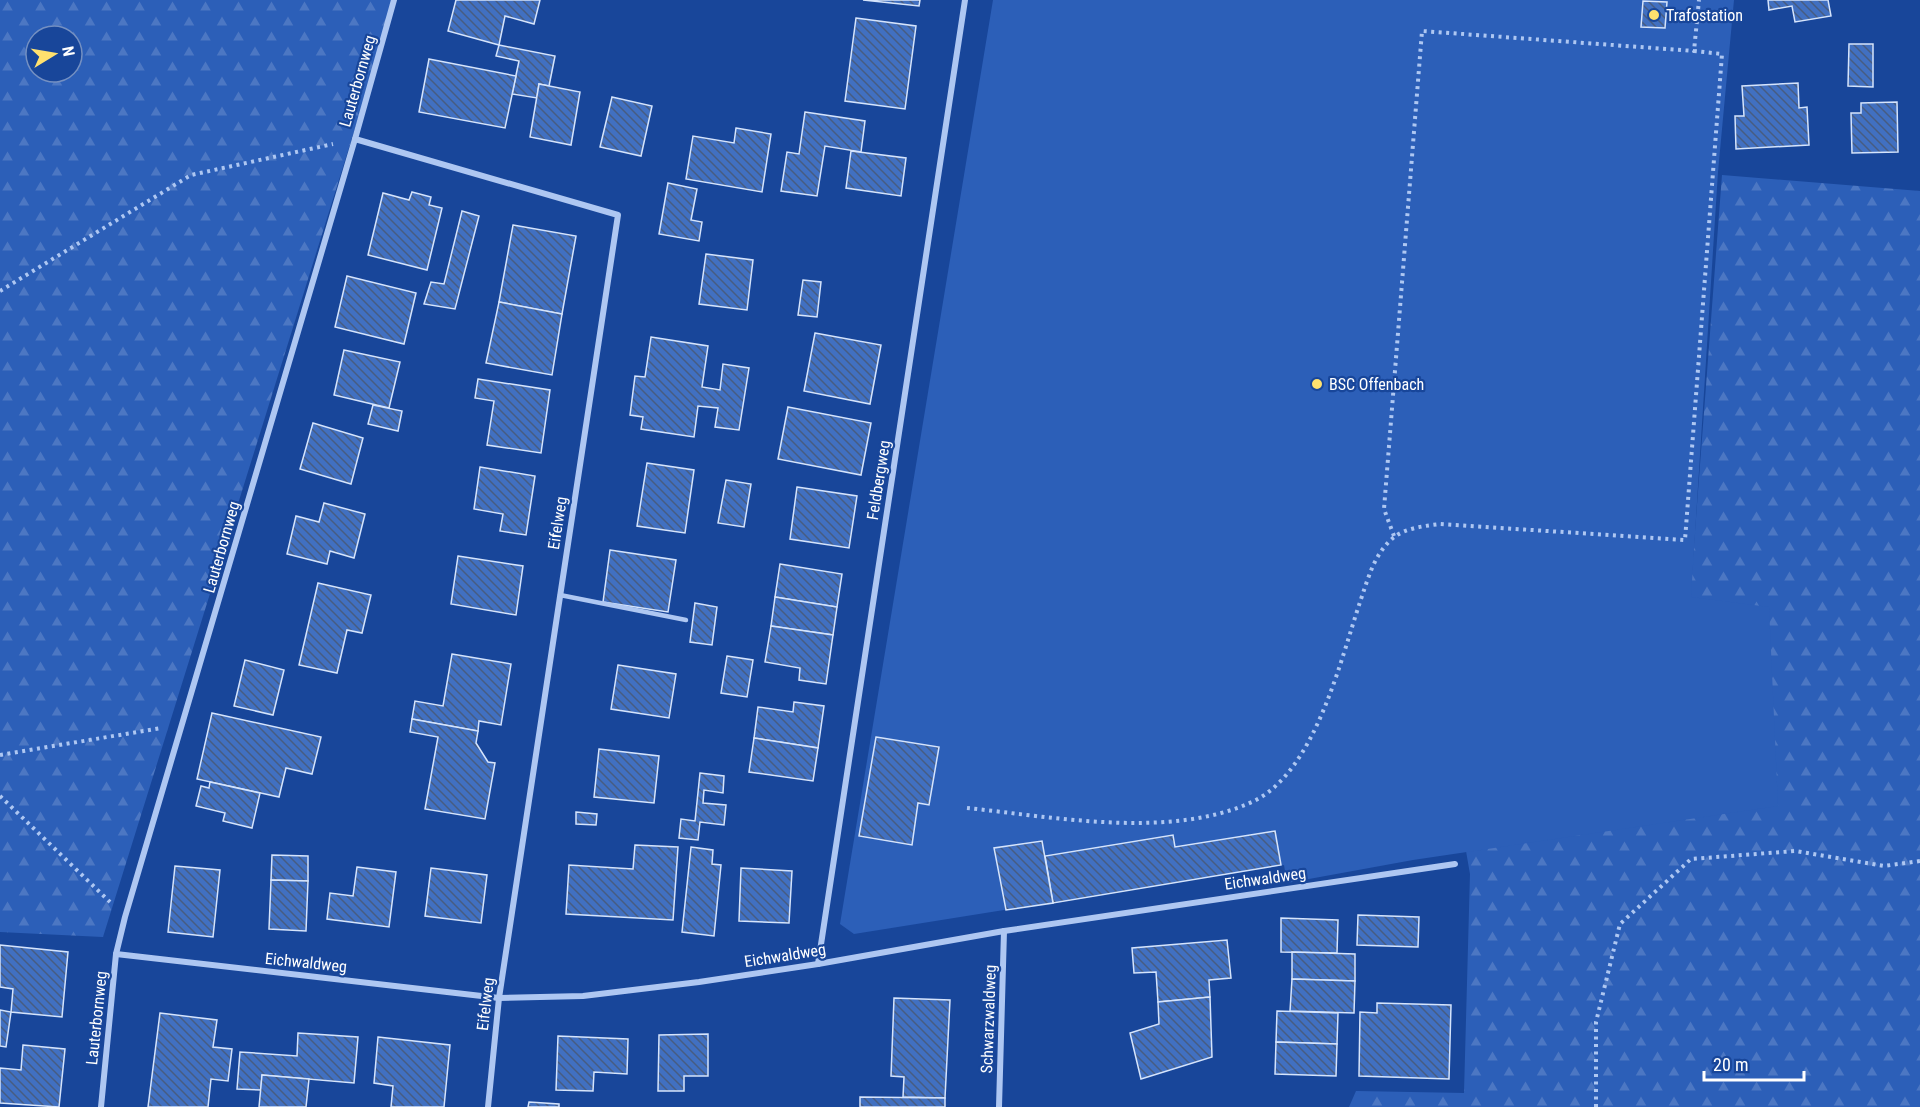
<svg xmlns="http://www.w3.org/2000/svg" width="1920" height="1107" font-family="'Roboto Condensed',sans-serif">
<style>
.forest{fill:url(#forest-firs);fill-rule:evenodd}
.green{fill:#2c5fb8}
.building{fill:url(#building-back-hatch);stroke:#d5e4fc;stroke-width:1.5}
.lines{fill:none;stroke-linecap:round;stroke-linejoin:round}
.path{stroke:#aec7f2;stroke-width:4;stroke-dasharray:3 4.5;stroke-linecap:butt}
.lane{stroke:#aec7f2;stroke-width:4.5}
.street{stroke:#aec7f2;stroke-width:6}
.poi-dot{fill:#ffe16e;stroke:#18469a;stroke-width:2}
.labels{text-anchor:middle;stroke-width:4.5;stroke-linejoin:round;paint-order:stroke}
.poi-label{font-size:16px;fill:#fff;stroke:#18469a;text-anchor:start}
.street-label{font-size:16px;fill:#fff;stroke:#18469a}
</style>
<defs>
<pattern id="forest-firs" width="22" height="20" patternUnits="userSpaceOnUse" patternTransform="scale(1.5)"><rect width="22" height="20" fill="#2c5fb8"/><path d="M5 1l3.5 6h-7zM16 11l3.5 6h-7z" fill="#4c77c3"/></pattern>
<pattern id="building-back-hatch" width="6" height="6" patternUnits="userSpaceOnUse" patternTransform="scale(1.5)"><rect width="6" height="6" fill="#4170c1"/><path d="M-1 5l2 2M0 0l6 6M5-1l2 2" fill="none" stroke="#475c81"/></pattern>
</defs>
<rect width="100%" height="100%" fill="#18469a"/>
<!-- forest -->
<g class="forest">
<path d="M 0,0 L 395,0 L 103,937 L 0,932 ZM 36,36 L 72,36 L 72,72 L 36,72 Z"/>
<polygon points="1722,175 1920,191 1920,1107 1349,1107 1356,1091 1464,1093 1470,874 1466,851 1690,597"/>
</g>
<!-- green -->
<polygon class="green" points="993,0 1734,0 1718,172 1691,597 1769,607 1778,806 1413,860 1287,883 1284,865 854,934 840,924"/>
<!-- building -->
<g class="building">
<polygon points="456,0 540,0 534,24 505,16 499,45 448,31"/>
<polygon points="863,0 920,0 919,6"/>
<polygon points="1768,0 1828,0 1831,16 1795,22 1792,6 1769,10"/>
<polygon points="1643,1 1667,2 1665,28 1641,27"/>
<polygon points="856,18 916,26 905,109 845,101"/>
<polygon points="1849,44 1873,44 1873,87 1848,86"/>
<polygon points="499,45 555,56 549,86 539,84 537,98 512,94 519,61 496,56"/>
<polygon points="429,59 516,76 505,128 419,112"/>
<polygon points="1798,83 1799,108 1807,107 1809,145 1736,149 1735,116 1744,116 1742,86"/>
<polygon points="539,84 580,92 571,145 530,137"/>
<polygon points="612,97 652,106 641,156 600,147"/>
<polygon points="1897,102 1898,152 1852,153 1851,113 1861,113 1861,103"/>
<polygon points="805,112 865,121 861,152 825,146 817,196 781,191 787,152 799,154"/>
<polygon points="736,128 771,134 762,192 686,179 693,136 734,143"/>
<polygon points="851,151 906,158 901,196 846,188"/>
<polygon points="668,183 697,189 691,220 702,222 699,241 659,234"/>
<polygon points="412,192 431,197 429,205 442,208 427,270 368,255 383,193 409,200"/>
<polygon points="462,211 479,216 455,309 424,304 431,282 444,284"/>
<polygon points="513,225 576,236 562,314 499,302"/>
<polygon points="706,254 753,260 747,310 699,304"/>
<polygon points="347,276 416,293 404,344 335,327"/>
<polygon points="803,280 821,282 817,317 798,315"/>
<polygon points="499,302 562,314 552,375 486,363"/>
<polygon points="815,333 881,345 870,404 804,391"/>
<polygon points="651,337 708,346 702,387 720,390 723,364 749,368 739,430 715,427 718,408 698,406 694,437 641,429 643,417 630,415 635,376 645,377"/>
<polygon points="344,350 400,362 389,408 334,395"/>
<polygon points="478,379 550,390 541,453 487,445 494,401 475,398"/>
<polygon points="373,405 402,411 398,431 368,424"/>
<polygon points="788,407 871,423 861,475 778,459"/>
<polygon points="313,423 363,438 351,484 300,469"/>
<polygon points="647,463 694,470 685,533 637,526"/>
<polygon points="480,467 535,476 526,535 500,531 503,514 474,509"/>
<polygon points="726,480 751,484 744,527 718,523"/>
<polygon points="797,487 857,496 849,548 790,539"/>
<polygon points="324,503 365,514 354,558 330,551 327,564 287,554 296,516 319,522"/>
<polygon points="610,550 676,560 668,612 603,602"/>
<polygon points="458,556 523,566 516,615 451,604"/>
<polygon points="780,564 842,574 837,607 775,597"/>
<polygon points="318,583 371,595 362,633 347,630 337,673 299,665"/>
<polygon points="775,597 837,607 833,635 771,626"/>
<polygon points="695,603 717,607 712,645 690,642"/>
<polygon points="771,626 833,635 826,684 799,680 800,668 765,662"/>
<polygon points="452,654 511,664 501,725 479,721 478,731 412,719 415,701 443,706"/>
<polygon points="727,656 753,660 747,697 721,693"/>
<polygon points="245,660 284,670 273,715 234,706"/>
<polygon points="618,665 676,674 669,718 611,709"/>
<polygon points="794,702 824,706 818,748 754,738 758,707 793,712"/>
<polygon points="212,713 321,737 312,774 286,768 279,797 197,779"/>
<polygon points="412,719 478,731 476,743 488,762 495,763 485,819 425,809 438,737 410,732"/>
<polygon points="876,737 939,747 929,805 918,803 912,845 859,836"/>
<polygon points="754,738 818,748 813,781 749,772"/>
<polygon points="599,749 659,756 654,803 594,797"/>
<polygon points="700,773 724,776 723,793 704,790 703,803 726,805 724,825 700,822 698,840 679,838 681,819 695,821"/>
<polygon points="210,782 260,793 252,828 223,821 225,813 196,806 201,786 209,788"/>
<polygon points="576,812 597,814 596,825 576,824"/>
<polygon points="1275,831 1281,865 1053,903 1045,856 1173,835 1175,847"/>
<polygon points="1042,841 1053,903 1006,910 994,848"/>
<polygon points="635,845 678,847 673,920 566,914 569,865 633,869"/>
<polygon points="691,847 713,850 712,864 721,865 714,936 682,932"/>
<polygon points="272,855 308,856 308,881 271,880"/>
<polygon points="175,866 220,870 213,937 168,932"/>
<polygon points="357,867 396,872 389,927 327,919 330,893 353,896"/>
<polygon points="431,868 487,875 481,923 425,916"/>
<polygon points="741,868 792,871 789,923 739,921"/>
<polygon points="271,880 308,881 306,931 269,929"/>
<polygon points="1358,915 1419,917 1418,947 1357,945"/>
<polygon points="1281,918 1338,920 1337,953 1281,952"/>
<polygon points="1227,940 1231,978 1209,980 1210,997 1158,1002 1156,972 1134,973 1132,948"/>
<polygon points="0,945 68,952 62,1017 11,1012 13,989 0,987"/>
<polygon points="1292,952 1355,954 1355,981 1292,979"/>
<polygon points="1292,979 1355,981 1354,1013 1290,1011"/>
<polygon points="1210,997 1212,1057 1141,1079 1130,1033 1159,1024 1158,1002"/>
<polygon points="894,998 950,1000 945,1098 903,1097 904,1077 891,1076"/>
<polygon points="1377,1003 1451,1005 1449,1079 1359,1076 1360,1012 1377,1013"/>
<polygon points="0,1010 11,1012 6,1047 0,1046"/>
<polygon points="1277,1011 1338,1013 1337,1044 1276,1042"/>
<polygon points="160,1013 217,1020 213,1047 232,1049 228,1081 211,1079 208,1107 148,1107"/>
<polygon points="298,1033 358,1037 354,1083 262,1075 261,1090 237,1089 240,1052 297,1056"/>
<polygon points="708,1034 708,1076 684,1076 684,1091 658,1091 659,1035"/>
<polygon points="558,1036 628,1039 627,1074 594,1072 593,1091 556,1090"/>
<polygon points="378,1037 450,1045 444,1107 391,1107 393,1086 374,1083"/>
<polygon points="1276,1042 1337,1044 1336,1076 1275,1074"/>
<polygon points="23,1045 65,1049 59,1107 0,1103 0,1068 21,1070"/>
<polygon points="262,1075 309,1079 306,1107 259,1107"/>
<polygon points="860,1097 945,1098 945,1107 860,1107"/>
<polygon points="529,1102 559,1104 559,1107 528,1107"/>
</g>
<g class="lines">
<!-- path -->
<g class="path">
<polyline points="0,291 191,175 333,144"/>
<polyline points="1394,536 1384,509 1422,31 1694,51"/>
<polyline points="0,755 161,728"/>
<polyline points="0,796 110,902"/>
<path d="M 967,808 C 1055,817 1172,840 1254,801 C 1315,771 1340,662 1360,602 C 1368,579 1374,554 1393,538 C 1405,528 1424,526 1440,524 L 1685,540 L 1722,54 L 1694,51 L 1699,0"/>
<polyline points="1596,1107 1596,1022 1620,924 1691,859 1795,851 1884,866 1920,861"/>
</g>
<!-- lane -->
<polyline class="lane" points="560,595 686,620"/>
<!-- street -->
<g class="street">
<polyline points="355,139 618,215 499,998 488,1107"/>
<polyline points="116,954 499,998 583,996 699,982 818,964 1004,931 1455,864"/>
<polyline points="818,964 965,0"/>
<polyline points="101,1107 116,954 125,917 355,139 394,0"/>
<polyline points="999,1107 1004,931"/>
</g>
</g>
<!-- markers -->
<g class="poi-dot">
<circle cx="1654" cy="15" r="6"/>
<circle cx="1317" cy="384" r="6"/>
</g>
<g class="labels">
<!-- poi labels -->
<g class="poi-label">
<text x="1666" y="21">Trafostation</text>
<text x="1329" y="390">BSC Offenbach</text>
</g>
<!-- street labels -->
<g class="street-label">
<text transform="translate(357 81) rotate(-74)" y="6">Lauterbornweg</text>
<text transform="translate(878 480) rotate(-81)" y="6">Feldbergweg</text>
<text transform="translate(557 523) rotate(-81)" y="6">Eifelweg</text>
<text transform="translate(221 547) rotate(-74)" y="6">Lauterbornweg</text>
<text transform="translate(1265 878) rotate(-8)" y="6">Eichwaldweg</text>
<text transform="translate(785 955) rotate(-9)" y="6">Eichwaldweg</text>
<text transform="translate(306 962) rotate(6)" y="6">Eichwaldweg</text>
<text transform="translate(485 1004) rotate(-83)" y="6">Eifelweg</text>
<text transform="translate(96 1018) rotate(-84)" y="6">Lauterbornweg</text>
<text transform="translate(988 1019) rotate(-88)" y="6">Schwarzwaldweg</text>
</g>
</g>
<!-- north arrow -->
<g transform="translate(54 54) rotate(79)"><circle r="28" fill="#18469a" stroke="#7490c2" stroke-width="1.5"/>
<path d="M0-4.5L10 22L0 15L-10 22Z" fill="#ffe16e"/>
<text y="-9" font-size="16" font-weight="bold" text-anchor="middle" fill="#ffffff">N</text>
</g>
<!-- scale -->
<path d="M1704 1071v9h100v-9" fill="none" stroke="#ffffff" stroke-width="3"/>
<text x="1713" y="1071" font-size="18" fill="#ffffff" stroke="#18469a" stroke-width="4.5" paint-order="stroke">20 m</text>
</svg>
